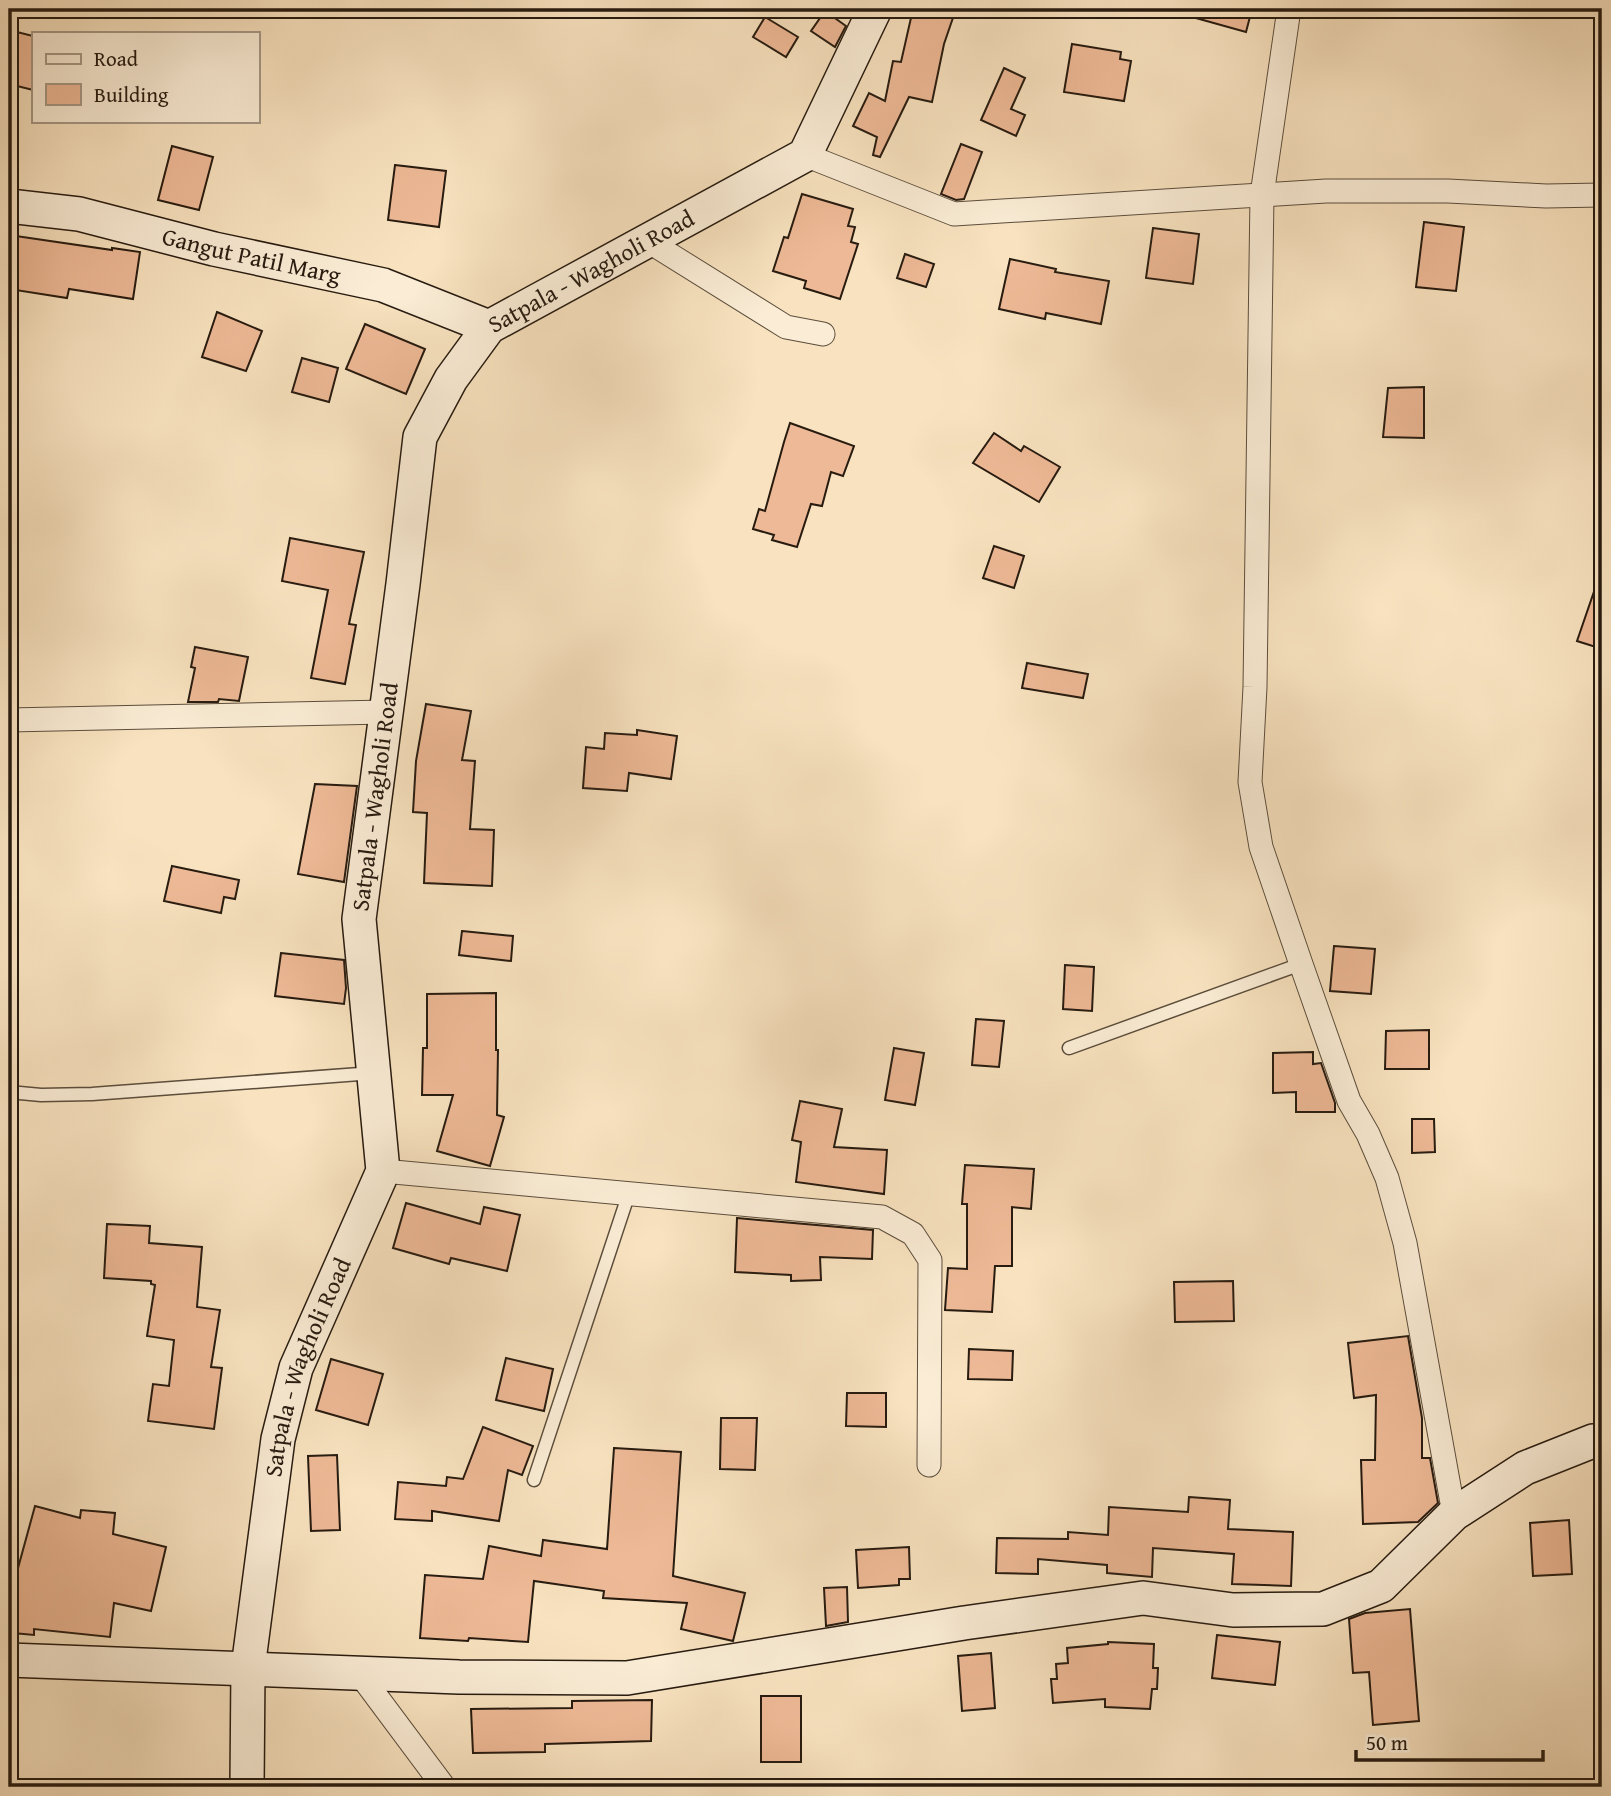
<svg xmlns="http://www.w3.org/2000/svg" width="1611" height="1796" font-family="'Gentium Book Plus',serif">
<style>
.building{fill:#eeb996;stroke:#271b10;stroke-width:2}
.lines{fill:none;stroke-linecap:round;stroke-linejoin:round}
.lane-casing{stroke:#5b4d3c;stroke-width:15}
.street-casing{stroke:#5b4d3c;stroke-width:25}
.secondary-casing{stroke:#271b10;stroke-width:36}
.lane{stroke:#faecd5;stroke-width:12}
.street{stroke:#faecd5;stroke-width:23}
.secondary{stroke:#faecd5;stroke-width:33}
.labels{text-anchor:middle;stroke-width:5;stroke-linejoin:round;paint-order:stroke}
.street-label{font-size:24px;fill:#271b10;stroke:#faecd5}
</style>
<rect width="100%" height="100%" fill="#f8e2bf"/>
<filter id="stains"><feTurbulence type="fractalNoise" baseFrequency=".00286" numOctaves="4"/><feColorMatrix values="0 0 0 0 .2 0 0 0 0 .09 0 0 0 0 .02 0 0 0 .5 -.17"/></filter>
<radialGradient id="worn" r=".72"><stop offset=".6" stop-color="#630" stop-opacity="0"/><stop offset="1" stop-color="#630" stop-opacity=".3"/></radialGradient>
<!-- building -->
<g class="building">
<polygon points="913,9 956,9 944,44 932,102 909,97 880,157 873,155 877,137 853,126 869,93 885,101 893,61 901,62"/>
<polygon points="1186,9 1252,9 1246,32 1185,15"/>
<polygon points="825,11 846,26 835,47 811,31"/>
<polygon points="765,17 798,37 786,57 753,37"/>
<polygon points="9,30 33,36 33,90 9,84"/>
<polygon points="1072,44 1121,52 1120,59 1131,61 1124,101 1064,92"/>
<polygon points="1004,68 1025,78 1011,109 1025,115 1016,136 981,120"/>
<polygon points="961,144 982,152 964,199 956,200 941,194"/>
<polygon points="172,146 213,157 199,210 158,200"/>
<polygon points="395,165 446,171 439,227 388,220"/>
<polygon points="802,194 853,209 848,226 855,227 851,242 858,244 840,299 804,288 806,281 773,271 784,237 788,238"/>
<polygon points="1424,222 1464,227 1456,291 1416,287"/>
<polygon points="1153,228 1199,234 1193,284 1146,278"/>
<polygon points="9,235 112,250 112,248 140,252 133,299 69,289 67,298 9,289"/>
<polygon points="905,254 934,264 926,287 897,278"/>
<polygon points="1010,259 1056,269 1055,272 1109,281 1101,324 1046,313 1045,319 999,309"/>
<polygon points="217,312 262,331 246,371 202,357"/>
<polygon points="365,324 425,349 406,394 346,369"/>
<polygon points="302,358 338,368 329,402 292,392"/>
<polygon points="1424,387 1424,438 1383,437 1388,388"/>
<polygon points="790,423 854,446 843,476 831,472 822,506 811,504 797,547 772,540 774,535 753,529 759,509 765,511 784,442"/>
<polygon points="994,433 1021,451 1024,446 1060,467 1039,502 973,463"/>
<polygon points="290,538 364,552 349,624 356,625 345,684 311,678 328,590 282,581"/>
<polygon points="994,546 1024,556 1014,588 983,578"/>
<polygon points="1599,577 1602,577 1602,649 1577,641"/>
<polygon points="195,647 248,657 239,701 219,699 218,702 188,702 195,668 191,667"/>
<polygon points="1027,663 1088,674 1083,698 1022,688"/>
<polygon points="426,704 471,711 462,760 475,761 470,829 494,830 492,886 424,883 427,813 413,812 416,761"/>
<polygon points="637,730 677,736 671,779 629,773 627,791 583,788 586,747 604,749 605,733 637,735"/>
<polygon points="315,784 357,786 344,882 298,874"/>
<polygon points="172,866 239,880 235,899 224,897 221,913 164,901"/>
<polygon points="462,931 513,936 511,961 459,955"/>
<polygon points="1334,946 1375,949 1371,994 1330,991"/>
<polygon points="281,953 344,960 346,988 344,1004 275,996"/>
<polygon points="1065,965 1094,967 1092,1011 1063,1009"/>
<polygon points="496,993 496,1050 498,1050 497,1115 504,1117 490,1166 437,1151 453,1095 422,1095 423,1048 427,1048 427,994"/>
<polygon points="976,1019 1004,1021 999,1067 972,1065"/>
<polygon points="1429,1030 1429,1069 1385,1069 1386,1031"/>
<polygon points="894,1048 924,1053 915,1105 885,1100"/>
<polygon points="1313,1052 1313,1064 1321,1063 1335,1103 1335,1112 1296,1112 1296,1092 1273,1093 1273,1053"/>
<polygon points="800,1101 842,1109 834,1147 887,1150 884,1194 796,1182 801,1142 792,1140"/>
<polygon points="1412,1119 1434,1119 1435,1152 1412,1153"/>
<polygon points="965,1165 1034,1169 1031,1209 1012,1207 1012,1266 995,1266 992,1312 945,1310 948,1268 967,1269 967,1204 962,1204"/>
<polygon points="406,1203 480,1224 484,1207 520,1215 507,1271 451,1258 449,1264 393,1248"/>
<polygon points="737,1218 873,1230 872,1259 820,1257 821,1280 791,1281 791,1275 735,1272"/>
<polygon points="107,1224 150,1226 149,1243 202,1247 197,1307 220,1310 211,1367 222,1368 214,1429 148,1421 153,1384 169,1386 174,1340 147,1336 155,1285 151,1284 151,1281 104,1278"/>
<polygon points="1233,1281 1234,1321 1175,1322 1174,1282"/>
<polygon points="1408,1336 1422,1418 1422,1458 1430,1458 1438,1503 1418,1522 1363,1524 1361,1460 1375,1460 1376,1395 1354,1398 1348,1343"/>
<polygon points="969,1349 1013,1351 1012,1380 968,1379"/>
<polygon points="506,1358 553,1369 544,1411 496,1400"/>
<polygon points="331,1359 383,1374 368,1425 316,1410"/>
<polygon points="847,1393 886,1393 886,1427 846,1426"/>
<polygon points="721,1418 757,1418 755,1470 720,1469"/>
<polygon points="483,1427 533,1446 522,1475 508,1470 499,1521 432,1511 432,1521 395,1519 398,1482 446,1486 447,1477 463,1479"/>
<polygon points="614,1448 681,1452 673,1576 745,1593 733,1641 681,1629 687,1603 603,1598 604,1591 534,1581 528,1642 469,1638 468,1641 420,1638 425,1575 483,1579 489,1546 541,1556 543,1540 607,1549"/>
<polygon points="337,1455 340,1530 311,1531 308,1456"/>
<polygon points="1189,1497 1230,1500 1228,1529 1293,1532 1291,1586 1232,1584 1234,1554 1153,1548 1152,1577 1107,1573 1107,1565 1038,1559 1038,1574 996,1573 997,1538 1068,1539 1068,1532 1108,1535 1109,1507 1188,1512"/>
<polygon points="35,1506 80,1518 81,1510 115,1513 113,1534 166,1547 151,1611 114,1603 110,1637 34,1629 34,1635 13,1633 13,1630 9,1629 9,1601"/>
<polygon points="1569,1520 1572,1574 1533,1576 1530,1523"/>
<polygon points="909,1547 910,1579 899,1579 899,1585 858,1588 856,1550"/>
<polygon points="847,1587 848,1622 826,1626 824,1588"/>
<polygon points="1410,1609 1419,1721 1373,1725 1369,1672 1353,1673 1349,1619 1365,1613"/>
<polygon points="1217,1635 1280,1642 1275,1685 1212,1678"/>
<polygon points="1108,1642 1154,1644 1153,1668 1158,1668 1157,1689 1152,1689 1150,1709 1105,1707 1105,1699 1053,1703 1051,1679 1057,1679 1056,1664 1068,1663 1067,1648 1108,1644"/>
<polygon points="991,1653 995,1708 962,1711 958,1656"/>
<rect x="761" y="1696" width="40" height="66"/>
<polygon points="652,1700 651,1741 545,1744 545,1752 473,1753 471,1709 572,1708 572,1701"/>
</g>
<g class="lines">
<!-- lane casing -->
<g class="lane-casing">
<g id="lane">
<polyline points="1069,1048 1301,964"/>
<polyline points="9,1092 41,1095 92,1094 373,1073"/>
<polyline points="534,1480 629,1193"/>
</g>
</g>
<!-- street casing -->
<g class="street-casing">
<g id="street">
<polyline points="1289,9 1262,195 1255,687 1250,782 1261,847 1301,964 1349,1101 1368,1134 1387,1178 1405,1243 1454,1514"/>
<polyline points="805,155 954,214 1326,191 1448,191 1546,196 1602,195"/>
<polyline points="648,241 786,327 823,334"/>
<polyline points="9,720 386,712"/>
<polyline points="383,1171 882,1217 913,1234 930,1260 929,1465"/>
<polyline points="359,1673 444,1787"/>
</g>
</g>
<!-- secondary casing -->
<g class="secondary-casing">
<g id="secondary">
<path id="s1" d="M 9,206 L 79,214 L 214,249 L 383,285 L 489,327"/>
<polyline points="9,1660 459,1677 627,1678 964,1623 1143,1598 1233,1610 1323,1609 1381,1586 1454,1514 1525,1468 1593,1441 1602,1441"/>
<path id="s2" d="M 247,1787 L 248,1668 L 278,1439 L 296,1368 L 383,1171 L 359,919 L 403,584 L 420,437 L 451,379 L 489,327 L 805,155 L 875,9"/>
</g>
</g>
<!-- lane -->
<use href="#lane" class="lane"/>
<!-- street -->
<use href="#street" class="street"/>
<!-- secondary -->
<use href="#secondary" class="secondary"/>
</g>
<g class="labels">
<!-- street labels -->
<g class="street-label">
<text dy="8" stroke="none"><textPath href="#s1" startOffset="248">Gangut Patil Marg</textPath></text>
<text dy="8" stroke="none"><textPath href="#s2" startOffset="1624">Satpala - Wagholi Road</textPath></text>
<text dy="8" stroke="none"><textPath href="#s2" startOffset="1015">Satpala - Wagholi Road</textPath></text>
<text dy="8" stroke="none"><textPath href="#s2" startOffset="427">Satpala - Wagholi Road</textPath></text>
</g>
</g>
<!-- margin -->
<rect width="1611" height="1796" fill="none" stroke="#f8e2bf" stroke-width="35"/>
<rect x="10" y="10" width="1590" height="1775" fill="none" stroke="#271b10" stroke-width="3.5"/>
<rect x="18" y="18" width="1576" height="1761" fill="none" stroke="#271b10" stroke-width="2"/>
<!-- legend -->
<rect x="32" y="32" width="228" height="91" fill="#faecd5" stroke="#a69886" stroke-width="2"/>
<rect x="46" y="54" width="35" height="10" fill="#faecd5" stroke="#a69886" stroke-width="2"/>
<text x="94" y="66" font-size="21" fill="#271b10">Road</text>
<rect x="46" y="84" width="35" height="21" fill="#eeb996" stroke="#a69886" stroke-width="2"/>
<text x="94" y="102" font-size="21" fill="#271b10">Building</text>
<!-- scale -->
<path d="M1356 1750v10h187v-10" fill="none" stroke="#271b10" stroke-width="3.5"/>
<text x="1366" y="1750" font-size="21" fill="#271b10" stroke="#faecd5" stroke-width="5" paint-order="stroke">50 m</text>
<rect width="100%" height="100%" filter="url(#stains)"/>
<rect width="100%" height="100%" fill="url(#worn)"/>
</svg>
